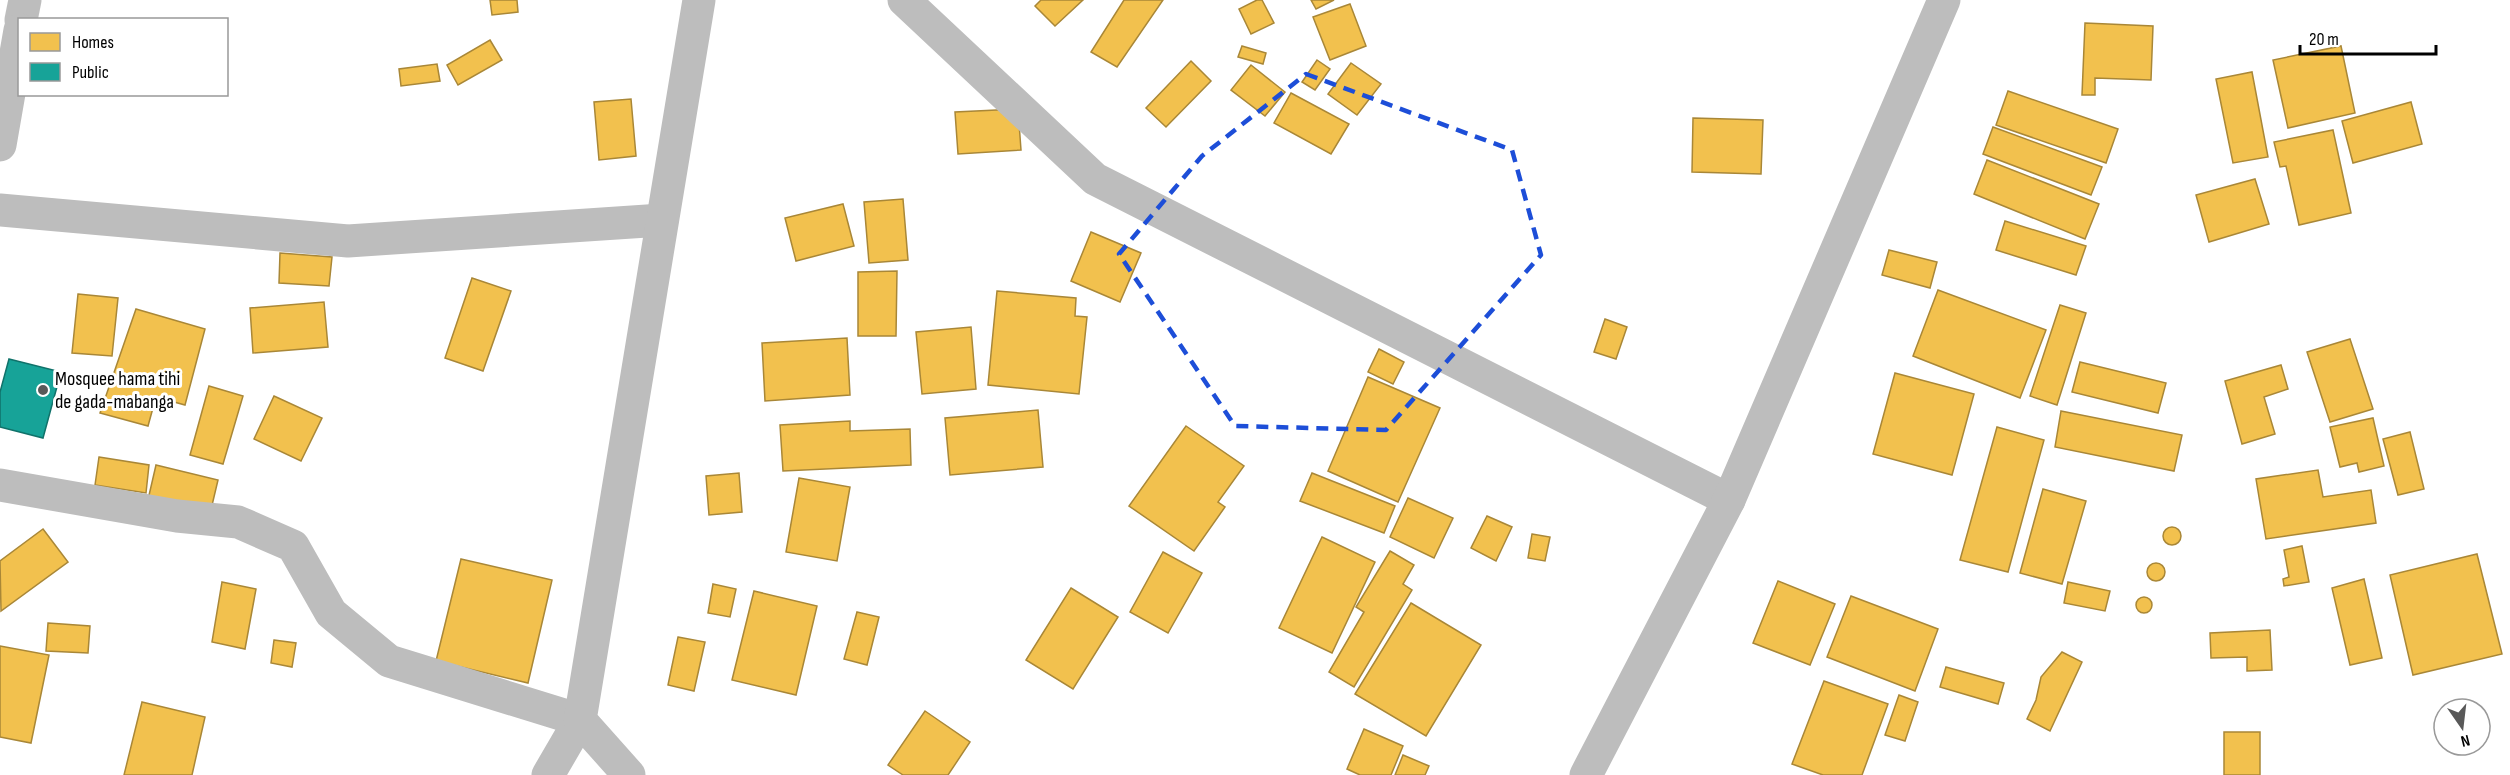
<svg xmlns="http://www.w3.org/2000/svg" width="2510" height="775" font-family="'Sofia Sans Condensed',sans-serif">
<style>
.homes{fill:#f2c14e;stroke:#a98737;stroke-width:1.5}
.public{fill:#17a398;stroke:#10726a;stroke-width:1.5}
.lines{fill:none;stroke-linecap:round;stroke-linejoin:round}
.minor{stroke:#bdbdbd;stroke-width:33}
.marked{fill:none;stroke:#1d4ed8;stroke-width:4.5;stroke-dasharray:12 8;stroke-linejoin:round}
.poi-dot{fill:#595959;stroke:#fff;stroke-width:2}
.labels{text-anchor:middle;stroke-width:6;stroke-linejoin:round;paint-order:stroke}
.poi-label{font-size:20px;fill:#000;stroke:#fff;text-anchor:start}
</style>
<rect width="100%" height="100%" fill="#fff"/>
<!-- homes -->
<g class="homes">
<polygon points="490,0 517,0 518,12 492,15"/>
<polygon points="1041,0 1083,0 1055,26 1035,6"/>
<polygon points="1124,0 1163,0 1117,67 1091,52"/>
<polygon points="1257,0 1262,0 1274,23 1251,34 1239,9"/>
<polygon points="1311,0 1334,0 1316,9"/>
<polygon points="1350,4 1366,46 1330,60 1313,17"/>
<polygon points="2085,23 2153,26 2151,80 2095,78 2095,95 2082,95"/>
<polygon points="490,40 502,60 458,85 447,65"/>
<polygon points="1242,46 1266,53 1263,64 1238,57"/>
<polygon points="2341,46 2355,113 2288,128 2273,60"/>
<polygon points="1317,60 1330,69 1315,90 1302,82"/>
<polygon points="1191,61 1211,81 1166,127 1146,108"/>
<polygon points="1351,63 1381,84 1357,115 1328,94"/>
<polygon points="437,64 440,81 401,86 399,69"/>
<polygon points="1251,65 1285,92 1265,116 1231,90"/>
<polygon points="2252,72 2268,157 2233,163 2216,79"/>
<polygon points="2008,91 2118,129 2106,163 1996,125"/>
<polygon points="1291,93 1349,124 1331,154 1274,123"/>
<polygon points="631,99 636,156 599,160 594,102"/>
<polygon points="2411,102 2422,144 2353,163 2342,121"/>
<polygon points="1018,109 1021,150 958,154 955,112"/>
<polygon points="1693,118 1763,120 1761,174 1692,172"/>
<polygon points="1993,127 2102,167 2091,195 1983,154"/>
<polygon points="2333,130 2351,213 2299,225 2286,166 2280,167 2274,142"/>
<polygon points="1987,160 2099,204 2085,239 1974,194"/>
<polygon points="2255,179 2269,224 2209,242 2196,195"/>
<polygon points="903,199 908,260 869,263 864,202"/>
<polygon points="843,204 854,246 796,261 785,218"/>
<polygon points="2005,221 2086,246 2076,275 1996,250"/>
<polygon points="1091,232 1141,253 1120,302 1071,281"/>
<polygon points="1889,250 1937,262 1930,288 1882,275"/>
<polygon points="280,253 332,257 329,286 279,283"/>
<polygon points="897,271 896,336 858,336 858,272"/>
<polygon points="472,278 511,291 483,371 445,358"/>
<polygon points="1938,290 2046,330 2020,398 1913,356"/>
<polygon points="997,291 1076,298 1075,316 1087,317 1079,394 988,385"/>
<polygon points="78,294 118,298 112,356 72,353"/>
<polygon points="324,302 328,347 253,353 250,308"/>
<polygon points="2060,305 2086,313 2057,405 2030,396"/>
<polygon points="136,309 205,329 185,405 156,397 148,426 100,413"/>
<polygon points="1605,319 1627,327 1616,359 1594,352"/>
<polygon points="971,327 976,389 922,394 916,332"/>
<polygon points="847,338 850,395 765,401 762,343"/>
<polygon points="2350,339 2373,409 2330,422 2307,352"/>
<polygon points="1379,349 1404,362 1393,384 1368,372"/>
<polygon points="2080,362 2166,383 2158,413 2072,392"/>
<polygon points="2281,365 2288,389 2264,397 2275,434 2242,444 2225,381"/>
<polygon points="1895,373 1974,394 1952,475 1873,454"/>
<polygon points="1368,377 1440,408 1398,502 1328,471"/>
<polygon points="209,386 243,396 223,464 190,455"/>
<polygon points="274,396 322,418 301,461 254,439"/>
<polygon points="1038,410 1043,467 950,475 945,418"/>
<polygon points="2061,411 2182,435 2174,471 2055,447"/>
<polygon points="2373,418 2384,466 2359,472 2357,463 2340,467 2330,427"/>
<polygon points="850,421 850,431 910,429 911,465 783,471 780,425"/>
<polygon points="1186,426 1244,466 1218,502 1225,507 1194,551 1129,506"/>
<polygon points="1997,427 2044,440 2008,572 1960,560"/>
<polygon points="2410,432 2424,489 2398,495 2383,439"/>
<polygon points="99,457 149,465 146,493 95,485"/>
<polygon points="156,465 218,480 209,518 147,504"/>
<polygon points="2318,470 2323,497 2371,490 2376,523 2266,539 2256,479"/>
<polygon points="739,473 742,512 709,515 706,476"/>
<polygon points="1312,473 1395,506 1384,533 1300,501"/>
<polygon points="799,478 850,487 837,561 786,552"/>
<polygon points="2043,489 2086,501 2062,584 2020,573"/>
<polygon points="1408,498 1453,518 1434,558 1390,537"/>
<polygon points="1487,516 1512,527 1496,561 1471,548"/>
<circle cx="2172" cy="536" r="9"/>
<polygon points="43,529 68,562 1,611 0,561"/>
<polygon points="1532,534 1550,537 1545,561 1528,558"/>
<polygon points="1322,537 1375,562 1332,653 1279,628"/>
<polygon points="2302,546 2309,582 2284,586 2283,579 2289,577 2284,550"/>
<polygon points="1390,551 1414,565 1403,584 1412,590 1354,687 1329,672 1364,612 1356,607"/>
<polygon points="1163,552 1202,573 1168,633 1130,612"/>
<polygon points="2477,554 2502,654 2413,675 2390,575"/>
<polygon points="461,559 552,580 528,683 436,661"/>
<circle cx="2156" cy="572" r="9"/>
<polygon points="2364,579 2382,658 2350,665 2332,588"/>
<polygon points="1778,581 1835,604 1810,665 1753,643"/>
<polygon points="222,582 256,589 245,649 212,642"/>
<polygon points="2068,582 2110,591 2105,611 2064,603"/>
<polygon points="713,584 736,589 730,617 708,613"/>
<polygon points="1071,588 1118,617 1073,689 1026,660"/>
<polygon points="754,591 817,606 796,695 732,680"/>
<polygon points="1851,596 1938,629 1915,691 1827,657"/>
<circle cx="2144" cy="605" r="8"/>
<polygon points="1411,603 1481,645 1426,736 1355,694"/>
<polygon points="857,612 879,617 867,665 844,659"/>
<polygon points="48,623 90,626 88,653 46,651"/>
<polygon points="2270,630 2272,670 2247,671 2247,657 2211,658 2210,633"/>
<polygon points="678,637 705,642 694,691 668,685"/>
<polygon points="274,640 296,643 292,667 271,663"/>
<polygon points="0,646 49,655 31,743 0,737"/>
<polygon points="2062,652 2082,662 2050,731 2027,719 2036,700 2041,677"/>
<polygon points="1946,667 2004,683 1998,704 1940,687"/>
<polygon points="1824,681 1888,704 1862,775 1823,775 1792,764"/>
<polygon points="1899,695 1918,702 1905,741 1885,735"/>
<polygon points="142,702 205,717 192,775 124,775"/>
<polygon points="925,711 970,742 948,775 903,775 888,765"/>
<polygon points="1364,729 1403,746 1391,775 1360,775 1347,769"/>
<rect x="2224" y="732" width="36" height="43"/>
<polygon points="1403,755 1429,766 1425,775 1395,775"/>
</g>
<!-- public -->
<polygon class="public" points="9,359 61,372 43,438 0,427 0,392"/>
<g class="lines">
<!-- minor -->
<g class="minor">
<polyline points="904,0 1095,179 1729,500"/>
<polyline points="21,20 25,0"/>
<polyline points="0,145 20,30"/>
<polyline points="0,210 348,241 662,220"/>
<polyline points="0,485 177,516 238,522 293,546 331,613 389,661 580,720 548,775"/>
<polyline points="629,775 580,720 699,0"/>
<polyline points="1586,775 1729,500 1944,0"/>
</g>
</g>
<!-- marked area -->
<path class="marked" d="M 1306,74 L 1512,150 L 1541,255 L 1386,430 L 1235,426 L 1119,254 L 1202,156 Z"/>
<!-- markers -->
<circle class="poi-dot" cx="43" cy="390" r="6"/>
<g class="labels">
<!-- poi labels -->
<g class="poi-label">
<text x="55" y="385">Mosquee hama tihi<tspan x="55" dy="23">de gada-mabanga</tspan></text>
</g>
</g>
<!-- legend -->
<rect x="18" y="18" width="210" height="78" fill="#ffffff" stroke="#999999" stroke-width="1.5"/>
<rect x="30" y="33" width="30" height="18" fill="#f2c14e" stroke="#999999" stroke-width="1.5"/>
<text x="72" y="48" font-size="18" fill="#000000">Homes</text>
<rect x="30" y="63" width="30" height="18" fill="#17a398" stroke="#999999" stroke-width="1.5"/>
<text x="72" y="78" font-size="18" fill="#000000">Public</text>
<!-- north arrow -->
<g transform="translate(2462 727) rotate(166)"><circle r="28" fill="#ffffff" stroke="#999999" stroke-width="1.5"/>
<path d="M0-4.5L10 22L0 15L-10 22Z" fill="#595959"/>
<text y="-9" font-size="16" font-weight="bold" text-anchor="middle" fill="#000000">N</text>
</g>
<!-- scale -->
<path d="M2300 45v9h136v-9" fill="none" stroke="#000000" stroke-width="3"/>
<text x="2309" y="45" font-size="18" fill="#000000" stroke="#ffffff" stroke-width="4.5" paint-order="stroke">20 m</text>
</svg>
